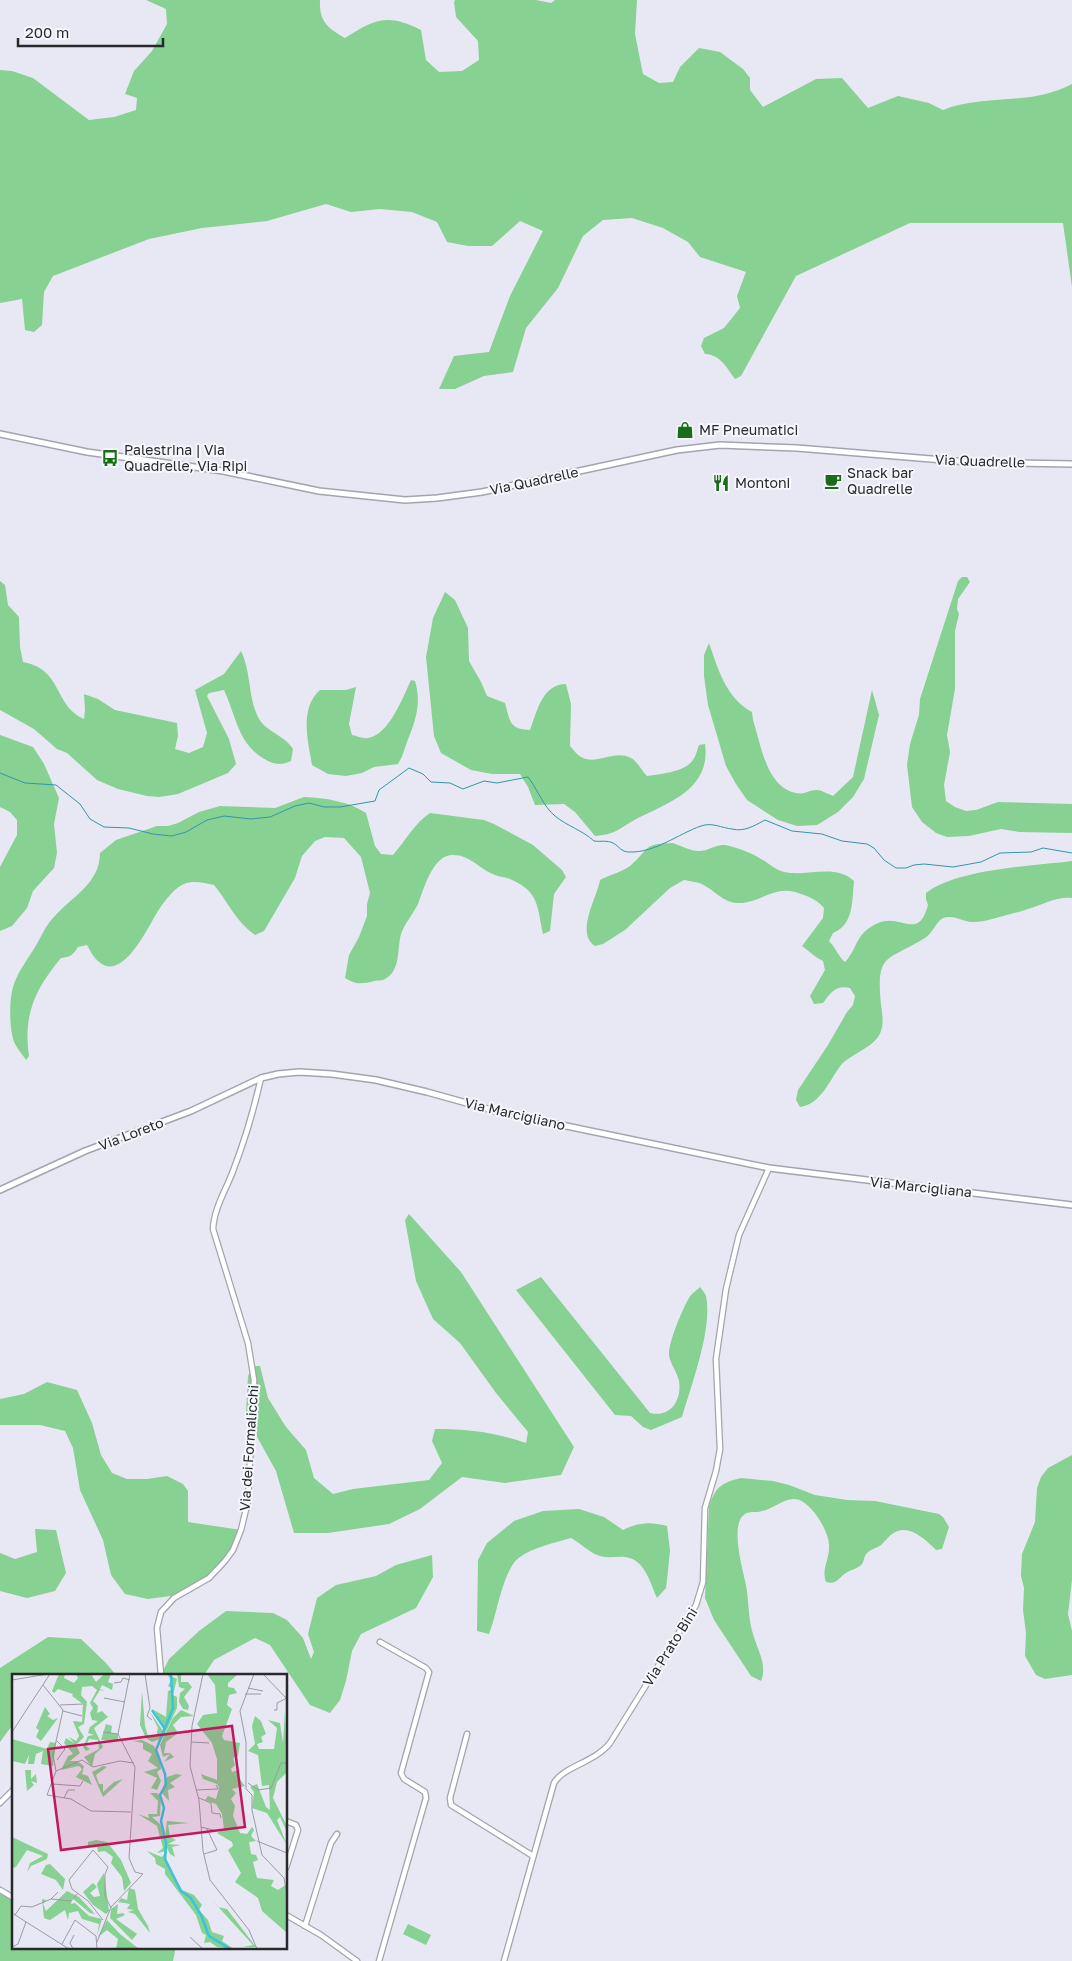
<svg xmlns="http://www.w3.org/2000/svg" width="1072" height="1961" font-family="'Golos Text',sans-serif">
<style>
.green{fill:#87d192}
.lines{fill:none;stroke-linecap:round;stroke-linejoin:round}
.stream{stroke:#3395aa;stroke-width:1}
.minor-casing{stroke:#a3a4af;stroke-width:7}
.tertiary-casing{stroke:#a3a4af;stroke-width:8}
.minor{stroke:#fff;stroke-width:4.5}
.tertiary{stroke:#fff;stroke-width:5}
.labels{text-anchor:middle;stroke-width:4;stroke-linejoin:round;paint-order:stroke}
.poi-label{font-size:14px;fill:#28282d;stroke:#f6f6fd;text-anchor:start}
.street-label{font-size:14px;fill:#28282d;stroke:#f6f6fd}
.inset-river{fill:none;stroke:#38c4e0;stroke-width:2.5}
.inset-road{fill:none;stroke:#9b9ba4;stroke-width:1}
.view{fill:#c2185b;fill-opacity:0.15;stroke:#c2185b;stroke-width:2.5}
.inset-edge{fill:none;stroke:#28282d;stroke-width:2.5}
</style>
<rect width="100%" height="100%" fill="#e8e8f4"/>
<!-- green -->
<g class="green">
<path d="M 146,0 L 320,0 C 319,21 327,28 345,38 C 375,19 387,13 421,30 L 426,60 L 439,72 L 462,71 L 479,60 L 478,41 L 456,17 L 454,2 L 455,0 L 536,0 L 551,3 L 555,0 L 637,0 L 635,34 L 643,74 L 659,83 L 673,82 L 680,67 L 699,48 L 720,52 L 743,69 L 750,78 L 750,90 L 763,107 L 816,79 L 842,78 L 868,108 L 898,96 L 929,103 L 943,110 C 984,94 1032,106 1072,84 L 1072,287 L 1063,223 L 910,223 L 796,276 L 741,376 L 735,379 C 726,367 721,355 705,354 L 701,346 L 704,338 L 724,328 L 740,308 L 737,296 L 746,272 L 700,257 L 688,242 L 663,228 L 632,218 L 603,220 L 583,236 L 558,288 L 526,328 L 513,372 L 484,376 L 455,389 L 439,389 L 454,356 L 489,352 L 510,296 L 543,231 L 520,221 L 492,246 L 468,246 L 447,242 L 437,222 L 412,212 L 380,209 L 351,212 L 326,204 L 267,221 L 202,228 L 149,239 L 53,276 L 44,292 L 42,325 L 34,332 L 25,330 L 22,299 L 0,303 L 0,70 L 12,71 L 33,78 L 89,120 L 114,117 L 136,110 L 137,98 L 125,94 L 134,71 L 152,51 L 167,24 L 166,9 Z"/>
<polygon points="962,577 967,577 970,582 958,599 957,609 959,614 955,631 955,689 947,735 950,752 944,785 946,801 955,807 966,811 976,810 998,802 1072,804 1072,833 1019,832 1001,829 969,836 947,837 936,833 922,822 912,807 907,765 910,744 919,715 920,699 958,581"/>
<path d="M 0,581 L 5,585 L 8,605 L 19,617 L 20,647 L 23,662 C 63,669 53,705 84,719 L 85,710 L 84,694 L 98,699 L 115,710 L 177,723 L 178,736 L 175,749 L 189,753 L 203,747 L 207,733 L 195,690 L 224,674 L 241,651 C 251,671 248,695 257,715 C 264,732 284,734 293,749 L 291,761 C 283,765 276,765 268,761 C 238,746 237,718 224,690 L 209,693 L 207,696 L 229,739 L 236,764 L 228,773 L 178,794 L 159,797 L 147,796 L 118,789 L 97,780 L 67,753 L 57,749 L 34,729 L 0,710 Z"/>
<path d="M 445,592 L 455,600 L 468,628 L 469,661 L 481,682 L 487,696 L 505,703 C 510,721 509,729 530,730 C 537,712 542,684 566,684 L 571,704 L 570,746 C 573,749 577,755 581,757 C 597,766 613,749 631,758 C 637,761 642,771 647,776 C 660,774 685,772 693,760 C 696,756 697,750 699,745 L 705,744 C 711,788 671,802 638,818 C 630,822 618,831 611,833 C 606,835 600,835 595,836 L 575,812 L 564,804 L 535,805 L 528,787 L 520,774 L 492,774 L 471,770 L 441,753 L 434,736 L 426,657 L 433,618 Z"/>
<path d="M 709,643 C 718,669 726,698 752,712 L 753,720 C 761,744 766,787 796,793 C 804,795 811,789 818,790 C 823,791 828,794 833,796 L 853,777 L 872,690 L 879,715 L 864,779 L 853,797 L 838,812 L 817,825 L 797,826 L 778,820 L 747,800 L 736,784 L 726,766 L 708,705 L 704,676 L 704,655 Z"/>
<path d="M 411,680 L 415,681 C 422,704 415,722 407,742 C 404,750 403,756 398,764 L 374,767 L 362,773 L 346,776 L 328,774 L 312,765 C 308,740 299,709 320,690 L 346,690 L 356,687 L 349,724 L 352,735 C 357,736 363,739 368,738 C 389,735 403,697 411,680 Z"/>
<polygon points="0,735 33,747 44,764 59,798 54,824 57,853 54,868 33,891 27,908 12,926 0,931 0,867 17,835 17,820 10,812 0,807"/>
<path d="M 304,797 C 325,798 348,801 366,813 L 375,846 L 381,854 L 393,855 C 406,840 414,824 430,813 L 484,820 L 494,824 L 533,845 L 562,870 L 566,877 L 554,894 L 550,931 L 543,934 C 537,907 540,892 510,879 C 505,877 500,877 495,875 C 479,869 470,854 451,855 C 432,857 424,889 418,904 C 413,914 405,923 401,934 C 397,948 401,971 385,979 C 382,981 377,980 374,981 C 362,984 356,985 345,978 L 349,955 L 359,937 L 367,916 L 367,904 L 370,893 L 361,857 L 344,838 L 325,837 L 315,841 L 302,856 L 295,878 L 264,931 L 255,935 C 237,923 228,902 214,885 C 204,883 194,880 184,884 C 175,888 168,897 162,905 C 151,919 124,986 98,961 C 93,957 90,950 87,945 L 78,947 C 73,955 70,957 61,958 C 35,989 23,1015 29,1056 L 26,1060 C 23,1055 18,1050 15,1044 C 9,1031 9,1001 13,987 C 17,973 27,960 35,947 C 41,938 45,926 53,918 C 71,897 100,884 100,853 L 116,840 L 157,826 L 168,826 L 178,823 L 199,812 L 220,806 L 275,808 Z"/>
<path d="M 673,843 C 681,846 691,851 699,851 C 708,851 716,844 725,845 C 736,847 752,853 761,859 C 769,863 775,870 784,872 C 808,877 835,863 854,881 C 852,900 854,925 833,933 L 829,941 C 836,948 838,956 845,962 C 859,947 854,935 876,924 C 900,911 918,943 928,905 L 926,899 L 926,893 C 957,869 1032,866 1072,861 L 1072,898 C 1057,896 1042,905 1028,909 C 1016,913 1004,916 992,919 C 986,921 979,922 973,922 C 963,922 953,914 943,918 C 935,923 933,933 925,938 C 886,962 876,952 881,1005 C 882,1013 884,1023 881,1031 C 876,1047 852,1053 841,1065 C 829,1081 821,1104 800,1107 L 796,1100 L 798,1090 L 828,1045 L 847,1012 L 853,1005 L 855,996 L 850,988 C 835,985 831,993 823,1003 L 814,1004 L 810,996 L 825,970 L 823,961 L 816,957 L 802,946 L 823,918 L 824,908 C 818,901 811,897 801,894 C 775,883 761,904 737,903 C 723,903 713,888 699,883 C 695,882 689,881 684,880 L 670,888 L 625,930 L 603,944 L 595,946 C 575,933 597,898 600,880 C 609,875 622,872 630,866 C 651,848 641,844 673,843 Z"/>
<path d="M 409,1214 L 461,1272 L 574,1447 L 561,1475 L 505,1483 L 462,1477 L 420,1509 L 389,1524 L 328,1533 L 294,1533 L 276,1471 L 252,1428 L 246,1413 L 248,1376 L 253,1366 L 260,1366 L 268,1398 L 286,1427 L 306,1450 L 314,1478 L 333,1494 L 353,1489 L 429,1480 L 442,1463 L 432,1441 L 435,1429 C 468,1429 494,1432 526,1443 L 528,1432 L 496,1393 L 460,1343 L 433,1319 L 416,1281 L 405,1220 Z"/>
<path d="M 541,1277 L 650,1413 C 671,1418 682,1400 679,1381 C 677,1371 668,1361 669,1352 C 670,1339 682,1310 689,1298 C 691,1294 696,1291 700,1287 C 702,1290 705,1293 706,1296 C 713,1328 691,1386 682,1417 L 651,1430 L 643,1427 L 631,1416 L 615,1415 L 516,1290 Z"/>
<polygon points="47,1382 77,1390 92,1423 101,1455 112,1473 127,1479 147,1479 167,1476 183,1484 188,1491 188,1522 241,1530 233,1550 209,1578 178,1595 148,1599 125,1594 111,1575 103,1540 80,1490 73,1448 65,1431 40,1425 0,1425 0,1399 24,1394"/>
<polygon points="1072,1455 1072,1580 1068,1614 1072,1631 1072,1675 1045,1679 1036,1675 1025,1656 1026,1633 1023,1610 1024,1588 1021,1576 1022,1554 1035,1522 1037,1488 1041,1477 1048,1468"/>
<path d="M 741,1478 L 773,1481 L 789,1485 L 815,1495 L 847,1500 L 875,1501 L 939,1514 L 943,1517 L 949,1527 L 942,1549 L 936,1550 C 925,1539 908,1522 892,1534 C 888,1537 885,1541 881,1545 C 877,1548 871,1549 867,1553 C 863,1557 865,1562 860,1566 C 856,1569 850,1570 846,1573 C 838,1578 837,1585 826,1582 C 821,1569 830,1559 829,1545 C 829,1531 810,1499 794,1499 C 783,1499 773,1509 762,1511 C 757,1513 752,1511 747,1513 C 728,1520 743,1570 746,1585 C 749,1601 748,1618 753,1634 C 757,1649 768,1665 761,1681 L 751,1676 L 714,1620 L 705,1598 L 709,1507 C 715,1487 721,1483 741,1478 Z"/>
<path d="M 579,1509 L 604,1517 L 623,1530 C 639,1522 650,1522 667,1526 L 670,1550 L 668,1571 L 666,1588 L 657,1598 C 650,1583 645,1559 625,1557 C 616,1556 607,1559 597,1555 C 589,1552 580,1543 571,1538 C 554,1543 534,1547 520,1557 C 503,1568 497,1615 489,1634 L 477,1631 L 478,1560 L 487,1543 L 514,1521 L 543,1511 Z"/>
<polygon points="35,1529 56,1530 66,1573 55,1591 27,1598 0,1591 0,1553 15,1559 37,1552"/>
<polygon points="432,1555 433,1577 416,1608 361,1634 352,1651 346,1681 340,1700 330,1713 310,1705 270,1645 255,1638 214,1660 204,1675 161,1675 169,1659 199,1631 226,1611 273,1613 287,1620 303,1638 311,1659 314,1652 308,1634 317,1598 336,1585 376,1576 396,1565"/>
<polygon points="48,1637 81,1639 106,1663 116,1675 14,1675 14,1723 0,1742 0,1668"/>
<polygon points="0,1894 14,1900 14,1947 176,1947 173,1961 0,1961"/>
<polygon points="408,1924 431,1935 426,1945 403,1934"/>
</g>
<g class="lines">
<!-- stream -->
<path class="stream" d="M 0,773 L 25,783 L 56,785 L 80,804 L 90,819 L 104,827 L 129,828 L 153,834 L 172,836 L 186,832 L 207,820 L 224,816 L 251,819 L 270,817 L 295,806 L 309,803 L 324,807 L 340,807 L 375,801 L 379,790 L 409,768 L 423,774 L 431,782 L 450,783 L 463,789 L 484,781 L 497,783 L 528,777 C 538,790 543,806 555,816 C 567,826 582,830 594,841 C 600,842 607,840 613,843 C 619,846 621,852 629,852 C 655,853 678,834 701,826 C 712,822 722,828 732,829 C 744,832 754,826 765,820 L 792,831 L 822,834 L 842,841 L 867,844 L 874,848 L 884,860 L 896,868 L 906,868 L 914,865 L 924,864 L 953,867 L 981,862 L 1000,853 L 1031,852 L 1043,848 L 1072,853"/>
<!-- minor casing -->
<g class="minor-casing">
<g id="minor">
<path d="M 161,1675 L 157,1628 L 161,1612 L 174,1598 L 209,1578 L 225,1561 L 233,1550 L 241,1530 L 248,1501 L 254,1380 L 248,1343 L 213,1229 C 214,1208 226,1190 233,1171 C 245,1140 254,1109 261,1078"/>
<polyline points="467,1734 450,1798 451,1805 533,1856"/>
<polyline points="0,1803 14,1789"/>
<polyline points="286,1821 296,1825 298,1830 286,1868"/>
<polyline points="0,1890 14,1898"/>
<polyline points="286,1915 321,1935 357,1961"/>
<polyline points="305,1926 331,1843 337,1834"/>
<polyline points="379,1961 426,1798 425,1792 404,1779 401,1773 429,1672 426,1668 380,1642"/>
<path d="M 504,1961 L 554,1783 C 564,1766 594,1763 610,1743 L 696,1605 L 703,1582 L 705,1508 L 716,1471 L 720,1449 L 716,1359 L 726,1289 L 739,1235 L 769,1168"/>
</g>
</g>
<!-- tertiary casing -->
<g class="tertiary-casing">
<g id="tertiary">
<polyline points="0,434 87,452 223,471 319,491 405,500 437,498 482,492 677,450 720,445 797,448 968,462 1072,464"/>
<polyline points="0,1190 85,1151 191,1111 261,1078 278,1074 299,1072 332,1074 376,1080 427,1092 499,1112 769,1168 1072,1205"/>
</g>
</g>
<!-- minor -->
<use href="#minor" class="minor"/>
<!-- tertiary -->
<use href="#tertiary" class="tertiary"/>
</g>
<!-- icons -->
<defs>
<g id="shop-bare" transform="scale(1.35)"><path d="M-5-2.5h2.3a2.7 3.5 0 0 1 5.4 0H5L5.5 6h-11ZM-1.5-2.5h3a1.5 2.3 0 0 0-3 0Z" fill="#186e17" stroke="#f6f6fd" stroke-width="2.5" paint-order="stroke"/></g>
<g id="bus-bare" transform="scale(1.35)"><path d="M-5-6H5V4H4V6H2V4H-2V6H-4V4H-5ZM-3.5-4V0h7V-4ZM-3.5 1.2v1.5H-2V1.2ZM2 1.2v1.5H3.5V1.2Z" fill="#186e17" stroke="#f6f6fd" stroke-width="2.5" paint-order="stroke"/></g>
<g id="cafe-bare" transform="scale(1.35)"><path d="M-5.5-4.5H6V0H3Q3 3.5 0 3.5H-2.5Q-5.5 3.5-5.5 0ZM3-3.2v2h1.7v-2ZM-6 4.5H4V6H-6Z" fill="#186e17" stroke="#f6f6fd" stroke-width="2.5" paint-order="stroke"/></g>
<g id="restaurant-bare" transform="scale(1.35)"><path d="M-5-6h1v4h1v-4h1v4h1v-4h1v5L-1.5 .5V6h-2V.5L-5-1ZM5-6V6H3V1.5H1.5Q1.5-4 5-6Z" fill="#186e17" stroke="#f6f6fd" stroke-width="2.5" paint-order="stroke"/></g>
</defs>
<g fill-rule="evenodd">
<use href="#shop-bare" x="685" y="430"/>
<use href="#bus-bare" x="110" y="458"/>
<use href="#cafe-bare" x="833" y="481"/>
<use href="#restaurant-bare" x="721" y="483"/>
</g>
<g class="labels">
<!-- poi labels -->
<g class="poi-label">
<text x="699" y="435">MF Pneumatici</text>
<text x="124" y="455">Palestrina | Via<tspan x="124" dy="16">Quadrelle, Via Ripi</tspan></text>
<text x="847" y="478">Snack bar<tspan x="847" dy="16">Quadrelle</tspan></text>
<text x="735" y="488">Montoni</text>
</g>
<!-- street labels -->
<g class="street-label">
<text transform="translate(980 461) rotate(2)" y="5">Via Quadrelle</text>
<text transform="translate(534 481) rotate(-12)" y="5">Via Quadrelle</text>
<text transform="translate(515 1114) rotate(13)" y="5">Via Marcigliano</text>
<text transform="translate(131 1134) rotate(-21)" y="5">Via Loreto</text>
<text transform="translate(921 1187) rotate(6)" y="5">Via Marcigliana</text>
<text transform="translate(249 1448) rotate(-86)" y="5">Via dei Formalicchi</text>
<text transform="translate(670 1647) rotate(-58)" y="5">Via Prato Bini</text>
</g>
</g>
<!-- overview -->
<g transform="translate(12 1674)">
<rect width="275" height="275" fill="#e8e8f4"/>
<path d="M 47,0 L 53,0 L 52,4 L 62,9 L 66,4 L 64,0 L 79,0 L 84,8 L 92,0 L 99,0 L 96,8 L 101,10 L 100,16 L 90,11 L 88,15 L 93,17 L 88,16 L 81,27 L 86,32 L 85,39 L 90,37 L 96,43 L 82,54 L 91,73 L 83,80 L 80,93 L 72,83 L 87,75 L 86,66 L 77,65 L 74,72 L 78,75 L 74,77 L 71,73 L 76,62 L 82,61 L 76,59 L 78,53 L 86,47 L 80,46 L 78,39 L 81,34 L 78,29 L 85,16 L 80,12 L 70,13 L 69,21 L 75,28 L 72,50 L 66,53 L 72,63 L 64,71 L 68,79 L 58,87 L 65,87 L 72,92 L 70,100 L 76,102 L 80,111 L 64,103 L 70,95 L 67,92 L 49,96 L 56,82 L 61,80 L 52,69 L 54,64 L 62,69 L 57,63 L 64,67 L 67,62 L 61,47 L 70,48 L 71,30 L 60,22 L 61,20 L 46,15 L 42,19 L 40,17 ZM 155,0 L 165,5 L 161,21 L 165,23 L 165,34 L 151,64 L 140,68 L 134,64 L 128,51 L 130,17 L 133,52 L 136,62 L 144,63 L 146,54 L 138,38 L 151,57 L 151,51 L 142,36 L 154,43 L 156,17 L 161,15 L 156,12 L 159,6 ZM 165,0 L 169,0 L 169,8 L 176,8 L 180,13 L 172,23 L 177,32 L 176,36 L 171,35 L 167,28 L 168,19 L 173,15 L 167,13 ZM 195,0 L 226,0 L 216,9 L 216,13 L 222,14 L 225,19 L 217,21 L 215,31 L 220,35 L 210,62 L 212,66 L 228,69 L 226,82 L 221,84 L 223,91 L 219,95 L 220,98 L 227,96 L 227,104 L 233,112 L 220,115 L 224,119 L 219,125 L 223,132 L 221,142 L 228,159 L 235,160 L 240,153 L 242,156 L 239,162 L 244,167 L 237,168 L 239,180 L 244,181 L 246,186 L 241,188 L 245,204 L 262,206 L 259,212 L 266,216 L 275,210 L 275,259 L 250,237 L 246,224 L 223,208 L 229,199 L 216,176 L 221,172 L 220,168 L 205,159 L 212,155 L 210,140 L 204,130 L 193,126 L 196,122 L 204,125 L 207,114 L 205,110 L 191,105 L 189,100 L 205,106 L 205,85 L 200,69 L 185,50 L 191,41 L 205,39 L 203,11 ZM 33,33 L 38,40 L 35,42 L 41,46 L 46,44 L 29,67 L 24,63 L 27,56 L 24,54 ZM 273,35 L 275,98 L 265,108 L 261,124 L 275,152 L 275,158 L 268,143 L 265,146 L 275,171 L 255,139 L 240,134 L 242,118 L 238,113 L 245,110 L 254,133 L 258,136 L 257,111 L 250,112 L 246,81 L 236,77 L 243,70 L 240,52 L 243,42 L 249,47 L 254,60 L 249,63 L 251,68 L 245,70 L 247,75 L 262,75 L 265,54 L 256,46 L 268,49 L 271,69 ZM 169,36 L 182,42 L 169,43 L 161,51 L 166,59 L 154,68 L 152,79 L 158,79 L 162,83 L 152,88 L 158,80 L 151,83 L 148,71 L 161,44 ZM 94,50 L 100,52 L 99,59 L 106,60 L 106,67 L 89,66 ZM 0,65 L 35,75 L 38,68 L 44,69 L 41,92 L 29,90 L 31,77 L 24,80 L 22,90 L 16,90 L 17,81 L 13,90 L 0,87 ZM 130,66 L 142,72 L 147,82 L 149,95 L 145,98 L 149,107 L 145,116 L 139,114 L 145,104 L 132,98 L 146,94 L 136,87 L 140,80 L 131,75 L 131,69 L 121,67 ZM 91,92 L 95,93 L 84,101 L 87,110 L 91,110 L 91,118 L 102,108 L 111,105 L 91,123 L 80,98 ZM 13,96 L 19,96 L 19,105 L 24,100 L 25,109 L 19,107 L 22,111 L 15,117 ZM 164,100 L 170,101 L 158,109 L 163,113 L 156,116 L 157,127 L 149,118 L 155,103 ZM 138,119 L 145,119 L 149,124 L 148,142 L 140,143 L 148,150 L 153,164 L 155,147 L 177,149 L 156,151 L 158,163 L 164,166 L 156,170 L 169,171 L 160,173 L 163,183 L 158,180 L 155,174 L 154,187 L 170,216 L 182,221 L 190,231 L 187,236 L 196,246 L 200,258 L 212,262 L 210,267 L 222,275 L 205,273 L 198,268 L 192,269 L 194,261 L 190,259 L 184,241 L 153,200 L 153,195 L 144,190 L 143,184 L 135,177 L 150,183 L 154,177 L 145,179 L 151,174 L 145,152 L 126,140 L 137,144 L 136,140 L 145,140 L 146,127 ZM 0,163 L 36,180 L 35,185 L 19,192 L 15,198 L 18,189 L 31,182 L 15,176 L 4,193 L 0,194 ZM 84,166 L 95,168 L 109,186 L 119,209 L 112,217 L 110,203 L 99,189 L 101,183 L 93,177 L 86,178 L 85,171 L 76,173 L 76,168 ZM 38,190 L 53,205 L 51,216 L 44,206 L 29,200 L 34,191 ZM 92,199 L 97,237 L 94,240 L 81,231 L 71,218 L 81,209 L 85,213 L 78,219 L 82,223 L 88,222 L 85,210 ZM 117,214 L 123,216 L 126,235 L 136,252 L 138,259 L 123,240 L 116,238 L 122,236 L 115,235 L 118,230 L 106,228 L 109,224 L 115,226 ZM 55,217 L 67,223 L 83,240 L 78,239 L 60,224 L 59,230 L 63,229 L 77,242 L 90,245 L 85,262 L 87,250 L 70,245 L 66,237 L 57,239 L 56,246 L 53,236 L 38,246 L 32,244 L 30,225 L 34,226 L 31,230 L 34,237 ZM 200,226 L 206,233 L 215,235 L 244,273 L 231,273 L 241,271 ZM 106,230 L 105,240 L 111,239 L 113,241 L 104,245 L 125,260 L 120,266 L 98,244 L 99,235 ZM 95,246 L 108,260 L 127,275 L 104,275 L 106,265 L 95,256 L 86,263 Z" fill="#87d192"/>
<path class="inset-river" d="M 159,0 L 161,34 L 144,76 L 153,100 L 154,111 L 148,121 L 152,134 L 149,147 L 154,169 L 153,185 L 169,217 L 179,224 L 189,241 L 197,262 L 218,275M 140,36 L 153,55"/>
<path class="inset-road" d="M 133,0 L 138,34 L 135,42 L 140,46M 191,0 L 180,52 L 178,92 L 187,126 L 191,177 L 198,206 L 237,256 L 245,275M 242,0 L 228,37 L 234,68 L 234,115 L 240,121 L 240,136 L 250,181 L 272,204 L 275,222M 251,0 L 275,25M 0,6 L 36,0M 102,9 L 109,8 L 111,4 L 118,6M 31,11 L 51,36 L 41,81 L 44,97M 236,14 L 251,17M 233,20 L 249,20M 92,24 L 113,28M 48,31 L 71,30M 262,36 L 265,36 L 265,29 L 275,24M 51,37 L 70,42M 0,58 L 38,0M 91,58 L 106,60M 179,68 L 197,69M 45,86 L 53,75 L 45,67M 44,97 L 35,121 L 59,125 L 79,137 L 119,138M 44,97 L 70,86 L 81,93 L 108,87 L 122,89M 236,109 L 246,116 L 259,114 L 269,89 L 275,89M 40,110 L 68,112 L 71,107M 184,116 L 206,115 L 204,111M 52,124 L 56,116 L 63,116M 187,124 L 199,129 L 200,139 L 208,140 L 209,144M 189,153 L 205,157M 245,167 L 275,179M 192,180 L 205,176 L 195,155M 46,218 L 39,225 L 59,227 L 66,219M 0,239 L 57,275M 3,241 L 9,232 L 20,233 L 39,225M 91,246 L 76,227 L 60,215 L 57,206 L 81,176 L 96,193 L 93,200 L 93,222 L 99,234M 178,263 L 191,275M 85,268 L 99,233 L 131,200 L 123,198 L 117,184 L 123,93 L 106,60 L 118,0M 50,270 L 63,246 L 84,262 L 85,275M 0,273 L 6,270 L 14,248M 61,275 L 58,269 L 62,261"/>
<path class="view" d="M 220,52 L 233,153 L 49,176 L 36,75 Z"/>
<rect width="275" height="275" class="inset-edge"/>
</g>
<!-- scale -->
<path d="M18 38v8h145v-8" fill="none" stroke="#28282d" stroke-width="2.5"/>
<text x="25" y="38" font-size="15" fill="#28282d" stroke="#f6f6fd" stroke-width="4" paint-order="stroke">200 m</text>
</svg>
